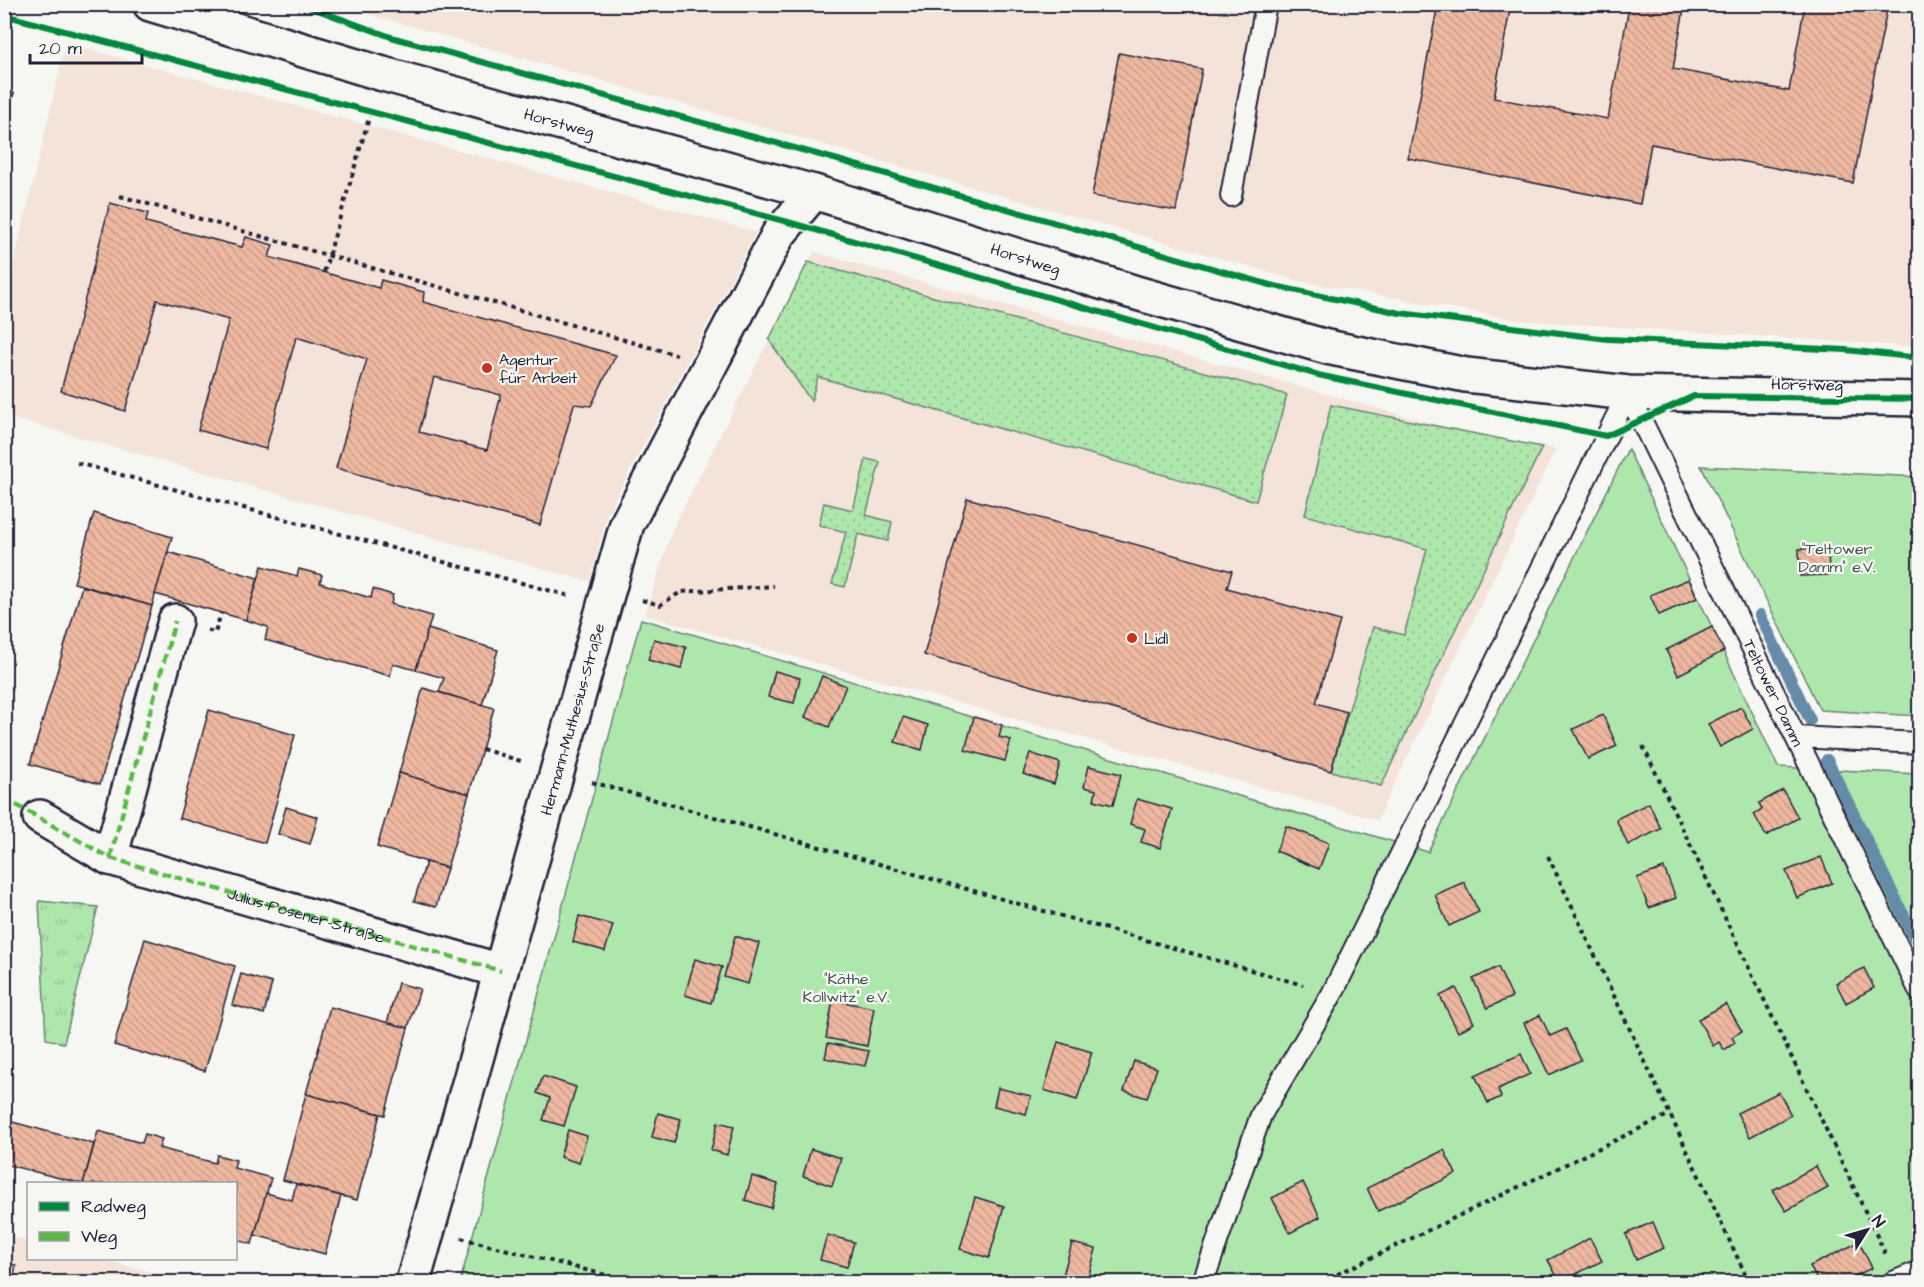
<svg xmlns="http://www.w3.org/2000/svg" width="1924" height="1287" font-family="'Architects Daughter',sans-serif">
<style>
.built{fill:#f3e3d9}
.grass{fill:url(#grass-dots);stroke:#688474;stroke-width:1.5}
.park{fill:url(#park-tufts);stroke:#688474;stroke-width:1.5}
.garden{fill:#aee7ac;stroke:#688474;stroke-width:1.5}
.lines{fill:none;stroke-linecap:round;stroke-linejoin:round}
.stream{stroke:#658ba9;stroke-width:12}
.building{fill:url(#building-back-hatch);stroke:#22223b;stroke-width:1.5;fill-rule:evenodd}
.lane-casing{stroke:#22223b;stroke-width:24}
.street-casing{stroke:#22223b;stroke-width:38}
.secondary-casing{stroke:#22223b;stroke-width:38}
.path{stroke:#22223b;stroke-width:4;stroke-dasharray:4.5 4.5;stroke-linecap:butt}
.lane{stroke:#f6f6f2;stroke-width:20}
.street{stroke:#f6f6f2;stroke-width:33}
.secondary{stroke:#f6f6f2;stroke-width:33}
.quiet{stroke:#58b947;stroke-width:4.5;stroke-dasharray:9 4.5;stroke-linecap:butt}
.cycleway-casing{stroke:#f6f6f2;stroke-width:10}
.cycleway{stroke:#00873e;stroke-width:6}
.poi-dot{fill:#c8321e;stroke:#f6f6f2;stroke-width:2}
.labels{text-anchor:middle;stroke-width:4.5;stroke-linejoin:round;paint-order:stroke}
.street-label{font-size:16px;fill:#22223b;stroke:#f6f6f2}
.poi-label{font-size:16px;fill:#22223b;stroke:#f6f6f2;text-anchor:start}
.park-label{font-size:16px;fill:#455357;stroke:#f6f6f2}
</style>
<defs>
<pattern id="grass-dots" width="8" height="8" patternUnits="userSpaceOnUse" patternTransform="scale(1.5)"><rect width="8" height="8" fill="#aee7ac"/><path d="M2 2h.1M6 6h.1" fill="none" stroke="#95c695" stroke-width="1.8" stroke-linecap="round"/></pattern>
<pattern id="park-tufts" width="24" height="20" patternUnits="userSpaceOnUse" patternTransform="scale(1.5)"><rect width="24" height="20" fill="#aee7ac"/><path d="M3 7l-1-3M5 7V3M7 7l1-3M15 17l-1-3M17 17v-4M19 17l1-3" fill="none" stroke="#95c695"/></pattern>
<pattern id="building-back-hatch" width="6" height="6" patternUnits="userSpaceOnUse" patternTransform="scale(1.5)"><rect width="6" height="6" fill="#edb89f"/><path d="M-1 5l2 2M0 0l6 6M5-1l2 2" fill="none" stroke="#cb9e8a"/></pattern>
</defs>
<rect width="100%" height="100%" fill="#f6f6f2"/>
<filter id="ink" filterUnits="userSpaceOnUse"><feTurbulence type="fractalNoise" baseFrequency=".0167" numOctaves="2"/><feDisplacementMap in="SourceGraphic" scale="12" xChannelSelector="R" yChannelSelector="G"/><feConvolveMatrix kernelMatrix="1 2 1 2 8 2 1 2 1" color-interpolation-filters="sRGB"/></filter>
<g filter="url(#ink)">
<!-- built -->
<g class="built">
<polygon points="337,5 1919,5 1919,347 1519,320 1300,281"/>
<polygon points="66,43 756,232 607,514 590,582 5,416 5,300"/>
<polygon points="814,252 1470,434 1556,449 1377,820 645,615 673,528"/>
<polygon points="4,1235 28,1241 28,1258 99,1259 193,1282 5,1282"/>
</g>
<!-- grass -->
<g class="grass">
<polygon points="808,262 1287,395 1256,501 818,377 811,401 769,340"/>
<polygon points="1331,405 1542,447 1381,786 1331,771 1373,627 1404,635 1427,549 1305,515"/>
<polygon points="866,459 880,462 866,515 892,522 888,541 858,534 845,587 832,584 846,532 819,525 824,503 853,510"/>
</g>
<!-- park -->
<polygon class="park" points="39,901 98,907 64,1043 46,1039"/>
<!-- garden -->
<g class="garden">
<polygon points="1628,449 1778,767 1919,774 1919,1282 460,1282 641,619 1428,852"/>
<polygon points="1701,466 1919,477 1919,716 1820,710"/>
</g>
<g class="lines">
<!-- stream -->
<g class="stream">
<polyline points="1760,615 1810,720"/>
<polyline points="1827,760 1920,949"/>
</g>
</g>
<!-- building -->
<g class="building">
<polygon points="1438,4 1511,4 1494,98 1608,119 1629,7 1616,4 1685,4 1673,69 1789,91 1805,4 1888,4 1853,183 1651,144 1640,204 1408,158"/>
<polygon points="1119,53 1202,69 1176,211 1092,196"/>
<polygon points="4,91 14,93 4,130"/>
<path d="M 110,203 L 148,213 L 146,222 L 242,247 L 246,237 L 273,245 L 269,257 L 379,288 L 381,280 L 424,292 L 423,302 L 616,355 L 591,406 L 574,404 L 540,525 L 336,468 L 367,359 L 296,337 L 266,449 L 198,430 L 229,320 L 157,300 L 125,411 L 61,391 ZM 434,377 L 501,395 L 487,450 L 419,432 Z"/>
<polygon points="967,498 1232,571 1227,588 1340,621 1316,703 1347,712 1331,771 924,655"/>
<polygon points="94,513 172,537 152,606 74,583"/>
<polygon points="1828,548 1829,575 1800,576 1799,549"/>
<polygon points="168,552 258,578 246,620 155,594"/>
<polygon points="1917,562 1920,562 1920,596 1914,595"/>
<polygon points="262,566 297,576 299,569 322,575 320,583 371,598 373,589 393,595 391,604 432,616 416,670 393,664 390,676 265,640 268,627 246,620"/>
<polygon points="1689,579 1697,598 1659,615 1650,595"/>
<polygon points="82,586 152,606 100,784 30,764"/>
<polygon points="1712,627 1724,651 1678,675 1666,650"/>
<polygon points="428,629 498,650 482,705 439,692 444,678 416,670"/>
<polygon points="654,639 686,647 681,669 648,660"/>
<polygon points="775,671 800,678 794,703 768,697"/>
<polygon points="822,676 846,686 829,727 805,717"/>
<polygon points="423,688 494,708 469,794 399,773"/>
<polygon points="1741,707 1753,729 1720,747 1708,724"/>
<polygon points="209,710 295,735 265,843 179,818"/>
<polygon points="1603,715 1617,746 1588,759 1573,729"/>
<polygon points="903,717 928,725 922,750 895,742"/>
<polygon points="974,717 1002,725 999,737 1011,740 1005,761 965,750"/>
<polygon points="1030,753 1060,763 1054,784 1023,774"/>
<polygon points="1089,766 1121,774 1113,805 1094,800 1096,790 1084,787"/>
<polygon points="399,773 469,794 447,868 377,847"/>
<polygon points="1783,790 1798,818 1766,836 1754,814 1762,809 1759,803"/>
<polygon points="1137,799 1172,809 1160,848 1141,842 1145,829 1130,824"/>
<polygon points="1649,803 1661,829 1628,845 1616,819"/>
<polygon points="286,807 318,817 310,844 278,834"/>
<polygon points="1286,826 1329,843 1319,869 1276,851"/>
<polygon points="1821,857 1832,883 1797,898 1786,871"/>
<polygon points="426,862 447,868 436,907 414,901"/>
<polygon points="1664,868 1676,898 1649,908 1637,878"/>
<polygon points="1464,882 1479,912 1449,926 1435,895"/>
<polygon points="579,916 613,925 605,951 573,942"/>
<polygon points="735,936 759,943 748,984 724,977"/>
<polygon points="145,939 235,966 205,1071 114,1045"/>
<polygon points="695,959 722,967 711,1003 685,995"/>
<polygon points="1498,967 1512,997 1487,1008 1473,979"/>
<polygon points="1864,968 1874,988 1846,1003 1836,983"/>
<polygon points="241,974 272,983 264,1014 232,1005"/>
<polygon points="398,983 420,989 408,1028 387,1023"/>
<polygon points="1456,988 1474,1023 1458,1032 1440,996"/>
<polygon points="833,1000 874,1008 867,1046 826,1038"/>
<polygon points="1726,1004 1742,1031 1732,1037 1735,1043 1724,1050 1719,1042 1713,1046 1698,1019"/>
<polygon points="330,1007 408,1028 385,1115 306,1094"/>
<polygon points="1540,1015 1550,1036 1566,1029 1581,1060 1549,1075 1524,1023"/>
<polygon points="1058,1042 1092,1052 1077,1100 1044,1090"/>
<polygon points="828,1043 869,1051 865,1066 825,1058"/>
<polygon points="1521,1054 1530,1074 1498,1089 1501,1097 1488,1103 1475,1075"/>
<polygon points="1134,1061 1157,1068 1147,1098 1124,1091"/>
<polygon points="543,1076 576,1087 564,1126 543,1120 550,1098 537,1093"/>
<polygon points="998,1088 1031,1096 1026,1114 994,1106"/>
<polygon points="1779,1092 1791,1115 1750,1137 1737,1113"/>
<polygon points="306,1094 380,1114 357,1200 283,1180"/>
<polygon points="658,1113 681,1119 674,1143 652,1137"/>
<polygon points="5,1120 94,1144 83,1184 4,1164"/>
<polygon points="718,1122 734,1126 727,1155 711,1150"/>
<polygon points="568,1130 587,1136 579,1163 560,1157"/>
<polygon points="98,1131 142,1143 145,1134 162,1139 159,1148 215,1163 217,1155 236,1160 234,1168 271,1178 252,1244 236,1240 236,1184 83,1184"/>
<polygon points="811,1149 841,1158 832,1186 803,1176"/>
<polygon points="1444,1150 1456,1174 1378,1211 1367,1188"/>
<polygon points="1816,1166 1828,1188 1786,1211 1773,1190"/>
<polygon points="752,1176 778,1184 771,1208 745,1200"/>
<polygon points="1303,1182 1320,1217 1290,1233 1272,1198"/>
<polygon points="296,1184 341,1196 325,1254 255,1235 266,1193 292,1200"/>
<polygon points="975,1197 1004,1206 989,1258 960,1249"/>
<polygon points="1653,1222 1664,1248 1636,1260 1626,1234"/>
<polygon points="827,1235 854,1242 847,1267 820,1260"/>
<polygon points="1590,1238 1602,1261 1560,1282 1548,1260"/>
<polygon points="1859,1242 1872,1268 1842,1282 1818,1282 1810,1266"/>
<polygon points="1072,1243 1096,1249 1087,1282 1061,1282"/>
<polygon points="4,1263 16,1265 13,1282 4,1282"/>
</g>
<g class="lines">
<!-- lane casing -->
<g class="lane-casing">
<g id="lane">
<polyline points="1231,196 1266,4"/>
<path id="s1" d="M 1628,393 L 1920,992"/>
<polyline points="1796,737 1920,743"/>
<polyline points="1203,1282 1261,1115 1332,994 1628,393"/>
<polyline points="1893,1282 1920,1271"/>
</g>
</g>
<!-- street casing -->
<g class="street-casing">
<g id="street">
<polyline points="40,817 110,858 501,971"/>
<polyline points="110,858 175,621"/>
<path id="s2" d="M 413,1282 L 627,524 L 778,235 L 814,192"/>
</g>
</g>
<!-- secondary casing -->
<g class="secondary-casing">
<g id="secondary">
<path id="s3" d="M 150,4 L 383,74 L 814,192 L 1133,292 L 1327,347 L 1466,375 L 1628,393 L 1920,399"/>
</g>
</g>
<!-- path -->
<g class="path">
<polyline points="120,196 677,355"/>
<polyline points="324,272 371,111"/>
<polyline points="77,463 570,596"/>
<polyline points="642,600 660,605 681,592 774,586"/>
<polyline points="208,630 215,633 221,613"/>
<polyline points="1643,746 1886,1255"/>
<polyline points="482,749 524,762"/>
<polyline points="592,782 1303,985"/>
<polyline points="1548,856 1749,1282"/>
<polyline points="461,1238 633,1282"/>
<polyline points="1321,1282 1670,1114"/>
</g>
<!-- lane -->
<use href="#lane" class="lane"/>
<!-- street -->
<use href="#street" class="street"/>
<!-- secondary -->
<use href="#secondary" class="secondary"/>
<!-- quiet -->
<g class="quiet">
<path id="s4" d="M 4,798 L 110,858 L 501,971"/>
<polyline points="110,858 175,621"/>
</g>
<!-- cycleway casing -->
<g class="cycleway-casing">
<g id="cycleway">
<polyline points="301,4 391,37 838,160 1270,285 1400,313 1608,339 1846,350 1920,358"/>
<polyline points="4,15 788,222 1318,375 1606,436 1694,396 1920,399"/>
</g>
</g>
<!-- cycleway -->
<use href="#cycleway" class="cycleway"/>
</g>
</g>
<!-- markers -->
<g class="poi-dot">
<circle cx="487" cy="368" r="6"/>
<circle cx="1132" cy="638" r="6"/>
</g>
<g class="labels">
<!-- street labels -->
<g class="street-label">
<text dy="6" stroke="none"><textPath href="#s3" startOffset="426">Horstweg</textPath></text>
<text dy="6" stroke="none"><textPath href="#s3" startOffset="912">Horstweg</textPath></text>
<text transform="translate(1807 384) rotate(1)" y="6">Horstweg</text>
<text dy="6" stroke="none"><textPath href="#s1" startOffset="333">Teltower Damm</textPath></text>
<text dy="6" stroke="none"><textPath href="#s2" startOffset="585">Hermann-Muthesius-Straße</textPath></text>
<text dy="6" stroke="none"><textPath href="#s4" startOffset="326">Julius-Posener-Straße</textPath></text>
</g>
<!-- poi labels -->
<g class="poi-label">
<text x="499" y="365">Agentur<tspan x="499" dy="18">für Arbeit</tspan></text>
<text x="1144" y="644">Lidl</text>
</g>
<!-- park labels -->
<g class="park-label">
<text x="1837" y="554">"Teltower<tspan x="1837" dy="18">Damm" e.V.</tspan></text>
<text x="846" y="984">"Käthe<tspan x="846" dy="18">Kollwitz" e.V.</tspan></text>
</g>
</g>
<!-- margin -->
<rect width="1924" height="1287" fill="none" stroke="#f6f6f2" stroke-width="24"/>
<rect x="12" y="12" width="1900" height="1263" fill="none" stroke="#22223b" stroke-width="2" filter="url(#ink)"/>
<!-- legend -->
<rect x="27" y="1182" width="210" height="78" fill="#f6f6f2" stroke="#a1a1a9" stroke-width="1.5"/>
<rect x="39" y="1202" width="30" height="9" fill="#00873e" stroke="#a1a1a9" stroke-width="1.5"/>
<text x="81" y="1212" font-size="18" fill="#22223b">Radweg</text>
<rect x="39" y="1232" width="30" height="9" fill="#58b947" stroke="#a1a1a9" stroke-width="1.5"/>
<text x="81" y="1242" font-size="18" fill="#22223b">Weg</text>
<!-- north arrow -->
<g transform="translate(1867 1230) rotate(53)" stroke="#f6f6f2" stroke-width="4.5" paint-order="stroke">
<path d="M0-4.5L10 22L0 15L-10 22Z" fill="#22223b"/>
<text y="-9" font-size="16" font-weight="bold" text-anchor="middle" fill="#22223b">N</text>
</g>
<!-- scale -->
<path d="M30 54v9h112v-9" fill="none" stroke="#22223b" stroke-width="3"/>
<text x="39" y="54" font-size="18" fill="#22223b" stroke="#f6f6f2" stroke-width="4.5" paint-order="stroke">20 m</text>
</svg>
